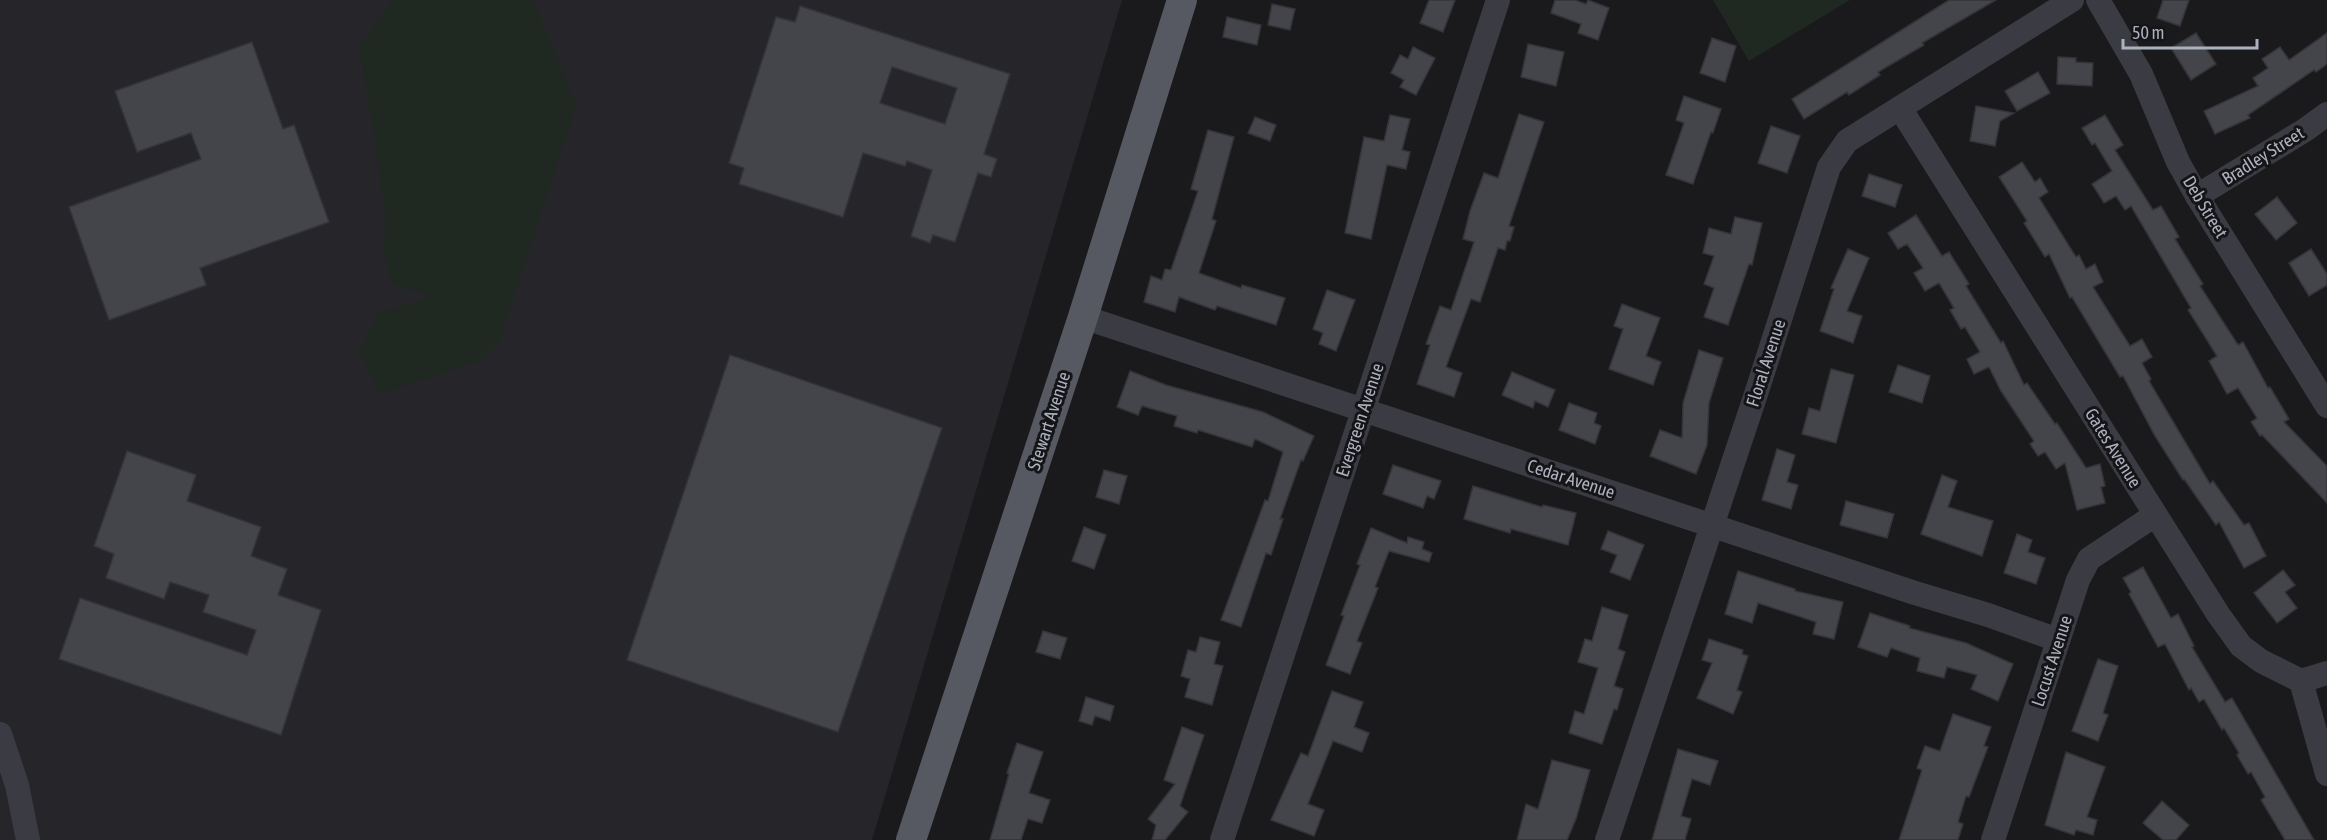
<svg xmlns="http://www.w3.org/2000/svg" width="2327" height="840" font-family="'Asap Condensed',sans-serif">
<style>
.built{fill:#26262a}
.green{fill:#1f2921}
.building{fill:#44454a;stroke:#343439;stroke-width:1.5;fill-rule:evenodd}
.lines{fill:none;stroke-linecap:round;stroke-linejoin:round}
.minor{stroke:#3b3c43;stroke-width:24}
.major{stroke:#575962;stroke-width:30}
.labels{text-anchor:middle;stroke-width:6;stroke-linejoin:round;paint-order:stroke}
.street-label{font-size:18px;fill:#acb1be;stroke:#151518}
</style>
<rect width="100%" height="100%" fill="#1a1a1d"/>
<!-- built -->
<polygon class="built" points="0,0 1122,0 872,840 0,840"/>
<!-- green -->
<g class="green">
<polygon points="392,0 530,0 535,5 576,104 500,340 479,361 381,393 359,353 377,314 431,297 392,284 383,248 386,223 374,132 359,49"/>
<polygon points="1713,0 1850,0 1749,61"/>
</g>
<!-- building -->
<g class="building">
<polygon points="1429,0 1455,0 1443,32 1420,23"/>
<polygon points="1555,0 1575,0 1586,4 1588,0 1609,8 1598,40 1578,33 1581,24 1551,13"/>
<polygon points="1949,0 1996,0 1922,43 1924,45 1878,72 1880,75 1849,95 1847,92 1804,119 1792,99"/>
<polygon points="2163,0 2189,0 2180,26 2157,18"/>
<polygon points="1272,4 1295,9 1290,30 1268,25"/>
<path d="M 800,6 L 1010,74 L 984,154 L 997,159 L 991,177 L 978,173 L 955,242 L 933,235 L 930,243 L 911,236 L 932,170 L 907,161 L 905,166 L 863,153 L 843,217 L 739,184 L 744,168 L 729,163 L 776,17 L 795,22 ZM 892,67 L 957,88 L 945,124 L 880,103 Z"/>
<polygon points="1227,17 1261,25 1257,45 1223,37"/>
<polygon points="2196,33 2216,64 2191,80 2171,48"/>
<polygon points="2327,33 2327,64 2316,72 2314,70 2248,115 2250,118 2215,134 2204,111 2258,86 2253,78 2268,68 2262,59 2280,47 2289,60"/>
<polygon points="1712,38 1736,46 1725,82 1700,73"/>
<polygon points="252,42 283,129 294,125 329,222 200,268 206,285 109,320 69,207 201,159 191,133 137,152 115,91"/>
<polygon points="1528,44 1564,52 1556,86 1521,77"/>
<polygon points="1413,47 1435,58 1416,95 1400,87 1404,80 1391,73 1400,55 1408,59"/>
<polygon points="2058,57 2076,58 2076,62 2093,63 2092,86 2057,84"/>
<polygon points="2038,72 2050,93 2017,111 2005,91"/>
<polygon points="1684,96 1721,109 1713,133 1711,132 1693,184 1666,175 1684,123 1676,120"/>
<polygon points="1976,106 2014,113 2000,121 1995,146 1970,141"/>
<polygon points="1519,114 1544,122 1509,226 1514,227 1510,241 1507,241 1505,250 1498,248 1480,302 1471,299 1446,367 1462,373 1454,397 1417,384 1430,345 1426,344 1440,306 1451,310 1474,242 1463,239 1470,211 1484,173 1498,178"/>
<polygon points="1390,115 1410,119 1402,150 1410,152 1406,169 1387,165 1371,239 1345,233 1364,137 1384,141"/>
<polygon points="2105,115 2123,145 2115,150 2153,210 2161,206 2179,237 2175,239 2203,284 2200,286 2238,345 2243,342 2268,388 2270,387 2289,419 2284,422 2327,466 2327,503 2262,435 2260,436 2251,422 2257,418 2238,388 2227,394 2209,361 2217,356 2188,310 2191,308 2131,206 2125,210 2116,196 2104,203 2092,184 2112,171 2095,143 2092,145 2082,128"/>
<polygon points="1255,117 1276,125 1270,141 1248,133"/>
<polygon points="1771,126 1800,136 1787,173 1758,163"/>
<polygon points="1208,130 1234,137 1212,219 1216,221 1199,273 1241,288 1242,285 1285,298 1276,325 1217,306 1215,310 1179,297 1175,312 1144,302 1151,276 1162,280 1165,269 1171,270 1198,191 1191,189"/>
<polygon points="2022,162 2035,182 2040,178 2048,192 2039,198 2076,257 2079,255 2086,269 2095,264 2103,282 2093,287 2130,346 2142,339 2152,357 2142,363 2151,379 2149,381 2210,484 2213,481 2244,525 2249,523 2266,556 2244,568 2219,522 2216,525 2184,479 2183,480 2155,436 2123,376 2120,377 2072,297 2070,298 2049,254 2045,257 2024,223 2027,221 1999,177"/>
<polygon points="1869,174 1902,185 1895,207 1862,196"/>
<polygon points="2277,197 2297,223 2276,240 2255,214"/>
<polygon points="1916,215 1942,256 1949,252 1969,284 1966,286 2001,343 2003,341 2024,385 2027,383 2055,424 2057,423 2086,468 2100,464 2105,486 2101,487 2105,503 2077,510 2065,463 2056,469 2045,452 2038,456 2030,444 2034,441 2001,391 1989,367 1974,374 1967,359 1980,352 1965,327 1961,329 1950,310 1954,308 1939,283 1925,291 1914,273 1923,268 1907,244 1898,249 1888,233"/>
<polygon points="1735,217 1762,223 1752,265 1749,264 1728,325 1704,317 1714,288 1704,284 1714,256 1703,253 1709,228 1731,234"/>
<polygon points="1848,249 1869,258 1847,311 1862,316 1853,343 1820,331 1834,289 1831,288"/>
<polygon points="2311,249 2327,274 2327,285 2309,296 2289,263"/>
<polygon points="1327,290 1355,300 1336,351 1319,344 1323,333 1313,329"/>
<polygon points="1622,304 1660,318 1646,356 1661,362 1653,385 1609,369 1623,329 1614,326"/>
<polygon points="1699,350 1723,358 1709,403 1707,445 1696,474 1650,456 1660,430 1682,438 1683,403"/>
<polygon points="730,355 942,428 838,732 627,660"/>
<polygon points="1898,365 1930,376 1922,403 1889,392"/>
<polygon points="1831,369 1854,375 1836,443 1802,434 1809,408 1820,411"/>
<polygon points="1130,371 1166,385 1263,412 1314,436 1303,461 1301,460 1280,519 1283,519 1271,555 1266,553 1241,627 1221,620 1265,500 1268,501 1283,452 1255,439 1252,447 1198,430 1197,433 1174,426 1177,416 1142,406 1138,415 1117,407"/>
<polygon points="1512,372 1555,390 1548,407 1535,401 1533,408 1502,395"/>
<polygon points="1569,403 1597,413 1594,423 1601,426 1595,444 1559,430"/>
<polygon points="1777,449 1795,455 1787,482 1798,485 1791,509 1762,500"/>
<polygon points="127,451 196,475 187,501 261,527 251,556 287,569 278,595 321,610 281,735 59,659 80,598 247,655 256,630 203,612 209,595 170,582 164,599 106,578 114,554 94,546"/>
<polygon points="1393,465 1441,481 1434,499 1427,496 1423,508 1383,494"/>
<polygon points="1104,470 1127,476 1119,504 1096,497"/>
<polygon points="1942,475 1957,481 1948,507 1993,521 1982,556 1921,534"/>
<polygon points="1473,486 1542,507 1543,505 1576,513 1568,545 1511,529 1510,533 1464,519"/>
<polygon points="1846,501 1894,514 1887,538 1840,525"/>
<polygon points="1084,527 1106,535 1094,569 1072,561"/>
<polygon points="1371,528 1407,543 1408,537 1424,542 1422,549 1432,553 1429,562 1389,551 1375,587 1378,588 1357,641 1362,643 1350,674 1326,665 1344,616 1341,615 1360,565 1357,564"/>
<polygon points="1608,531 1644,545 1630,580 1610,572 1617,555 1601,549"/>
<polygon points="2017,534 2032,540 2028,552 2045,558 2036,584 2004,573"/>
<polygon points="2143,567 2171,618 2178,614 2194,646 2192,647 2225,702 2232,698 2314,840 2285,840 2261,800 2265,797 2251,772 2248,774 2237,755 2239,753 2224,728 2222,730 2204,699 2199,702 2191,688 2189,690 2165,644 2158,647 2129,594 2131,592 2123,578"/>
<polygon points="2283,570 2295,585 2285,592 2297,608 2277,623 2254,593"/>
<polygon points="1738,571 1795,589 1795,591 1843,602 1834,639 1813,634 1816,622 1758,603 1752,623 1725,614"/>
<polygon points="1602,607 1628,615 1618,649 1625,652 1614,686 1623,689 1617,710 1614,709 1602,744 1569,733 1575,711 1584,714 1598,668 1578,662 1585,639 1592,641"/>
<polygon points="1870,613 1910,626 1909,628 1966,643 2013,664 1998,701 1971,689 1977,675 1947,667 1944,678 1917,671 1920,658 1891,648 1887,657 1858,647"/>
<polygon points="1043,631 1067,638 1060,659 1036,652"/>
<polygon points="1200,637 1220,642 1214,664 1223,666 1212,705 1185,697 1190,679 1181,676 1188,650 1196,652"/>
<polygon points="1709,639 1743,650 1742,654 1748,656 1737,690 1742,692 1733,714 1697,698 1712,663 1702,660"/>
<polygon points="2098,659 2118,666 2103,713 2108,715 2098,741 2072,731"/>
<polygon points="1332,691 1363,702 1354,727 1369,733 1362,752 1333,741 1308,804 1324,810 1314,836 1271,820 1301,753 1308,756"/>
<polygon points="1086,697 1114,706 1110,721 1095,716 1092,725 1079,721"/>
<polygon points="1953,714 1991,727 1984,746 1988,747 1969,797 1966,796 1958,822 1963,824 1958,840 1899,840 1922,770 1917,768 1925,746 1940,751"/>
<polygon points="1182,727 1204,735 1180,806 1188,812 1165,840 1152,840 1156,825 1148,819 1175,784 1164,780"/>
<polygon points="1017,743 1043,752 1029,793 1050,800 1042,823 1028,819 1021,840 990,840 1009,774 1007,773"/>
<polygon points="1678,749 1718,761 1710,785 1692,779 1681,816 1691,819 1685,840 1652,840"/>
<polygon points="2066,752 2105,767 2087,817 2097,820 2093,835 2076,830 2074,835 2045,825"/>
<polygon points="1552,760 1590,770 1576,819 1567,840 1517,840 1526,804 1538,809"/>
<polygon points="2162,801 2189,825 2176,840 2163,840 2143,823"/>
</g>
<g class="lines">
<!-- minor -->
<g class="minor">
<polyline points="2098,0 2141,74 2178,162 2197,196 2327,406"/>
<polyline points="1900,108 2218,614 2241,646 2261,661 2301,681 2327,774"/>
<polyline points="2197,196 2305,130 2327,114"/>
<polyline points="1083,317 1915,593 1988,615 2058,640"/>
<polyline points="2301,681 2327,673"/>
<polyline points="0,734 17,785 28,840"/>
<polyline points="1222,840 1498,0"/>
<polyline points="1607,840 1755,397 1829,167 1847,141 2072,0"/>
<polyline points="1993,840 2078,580 2089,559 2155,515"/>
</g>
<!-- major -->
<polyline class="major" points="911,840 1083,317 1182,0"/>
</g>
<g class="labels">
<!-- street labels -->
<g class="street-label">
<text transform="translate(2263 156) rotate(-32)" y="6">Bradley Street</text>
<text transform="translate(2205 207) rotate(59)" y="6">Deb Street</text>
<text transform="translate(1766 363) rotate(-72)" y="6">Floral Avenue</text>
<text transform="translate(1360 420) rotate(-72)" y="6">Evergreen Avenue</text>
<text transform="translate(1049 421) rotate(-72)" y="6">Stewart Avenue</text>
<text transform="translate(2113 448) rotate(58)" y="6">Gates Avenue</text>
<text transform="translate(1571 479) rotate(18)" y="6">Cedar Avenue</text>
<text transform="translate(2052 661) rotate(-72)" y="6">Locust Avenue</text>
</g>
</g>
<!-- scale -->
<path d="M2123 39v9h134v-9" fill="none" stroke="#acb1be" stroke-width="3"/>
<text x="2132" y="39" font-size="18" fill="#acb1be" stroke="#151518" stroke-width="4.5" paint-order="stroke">50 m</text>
</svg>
